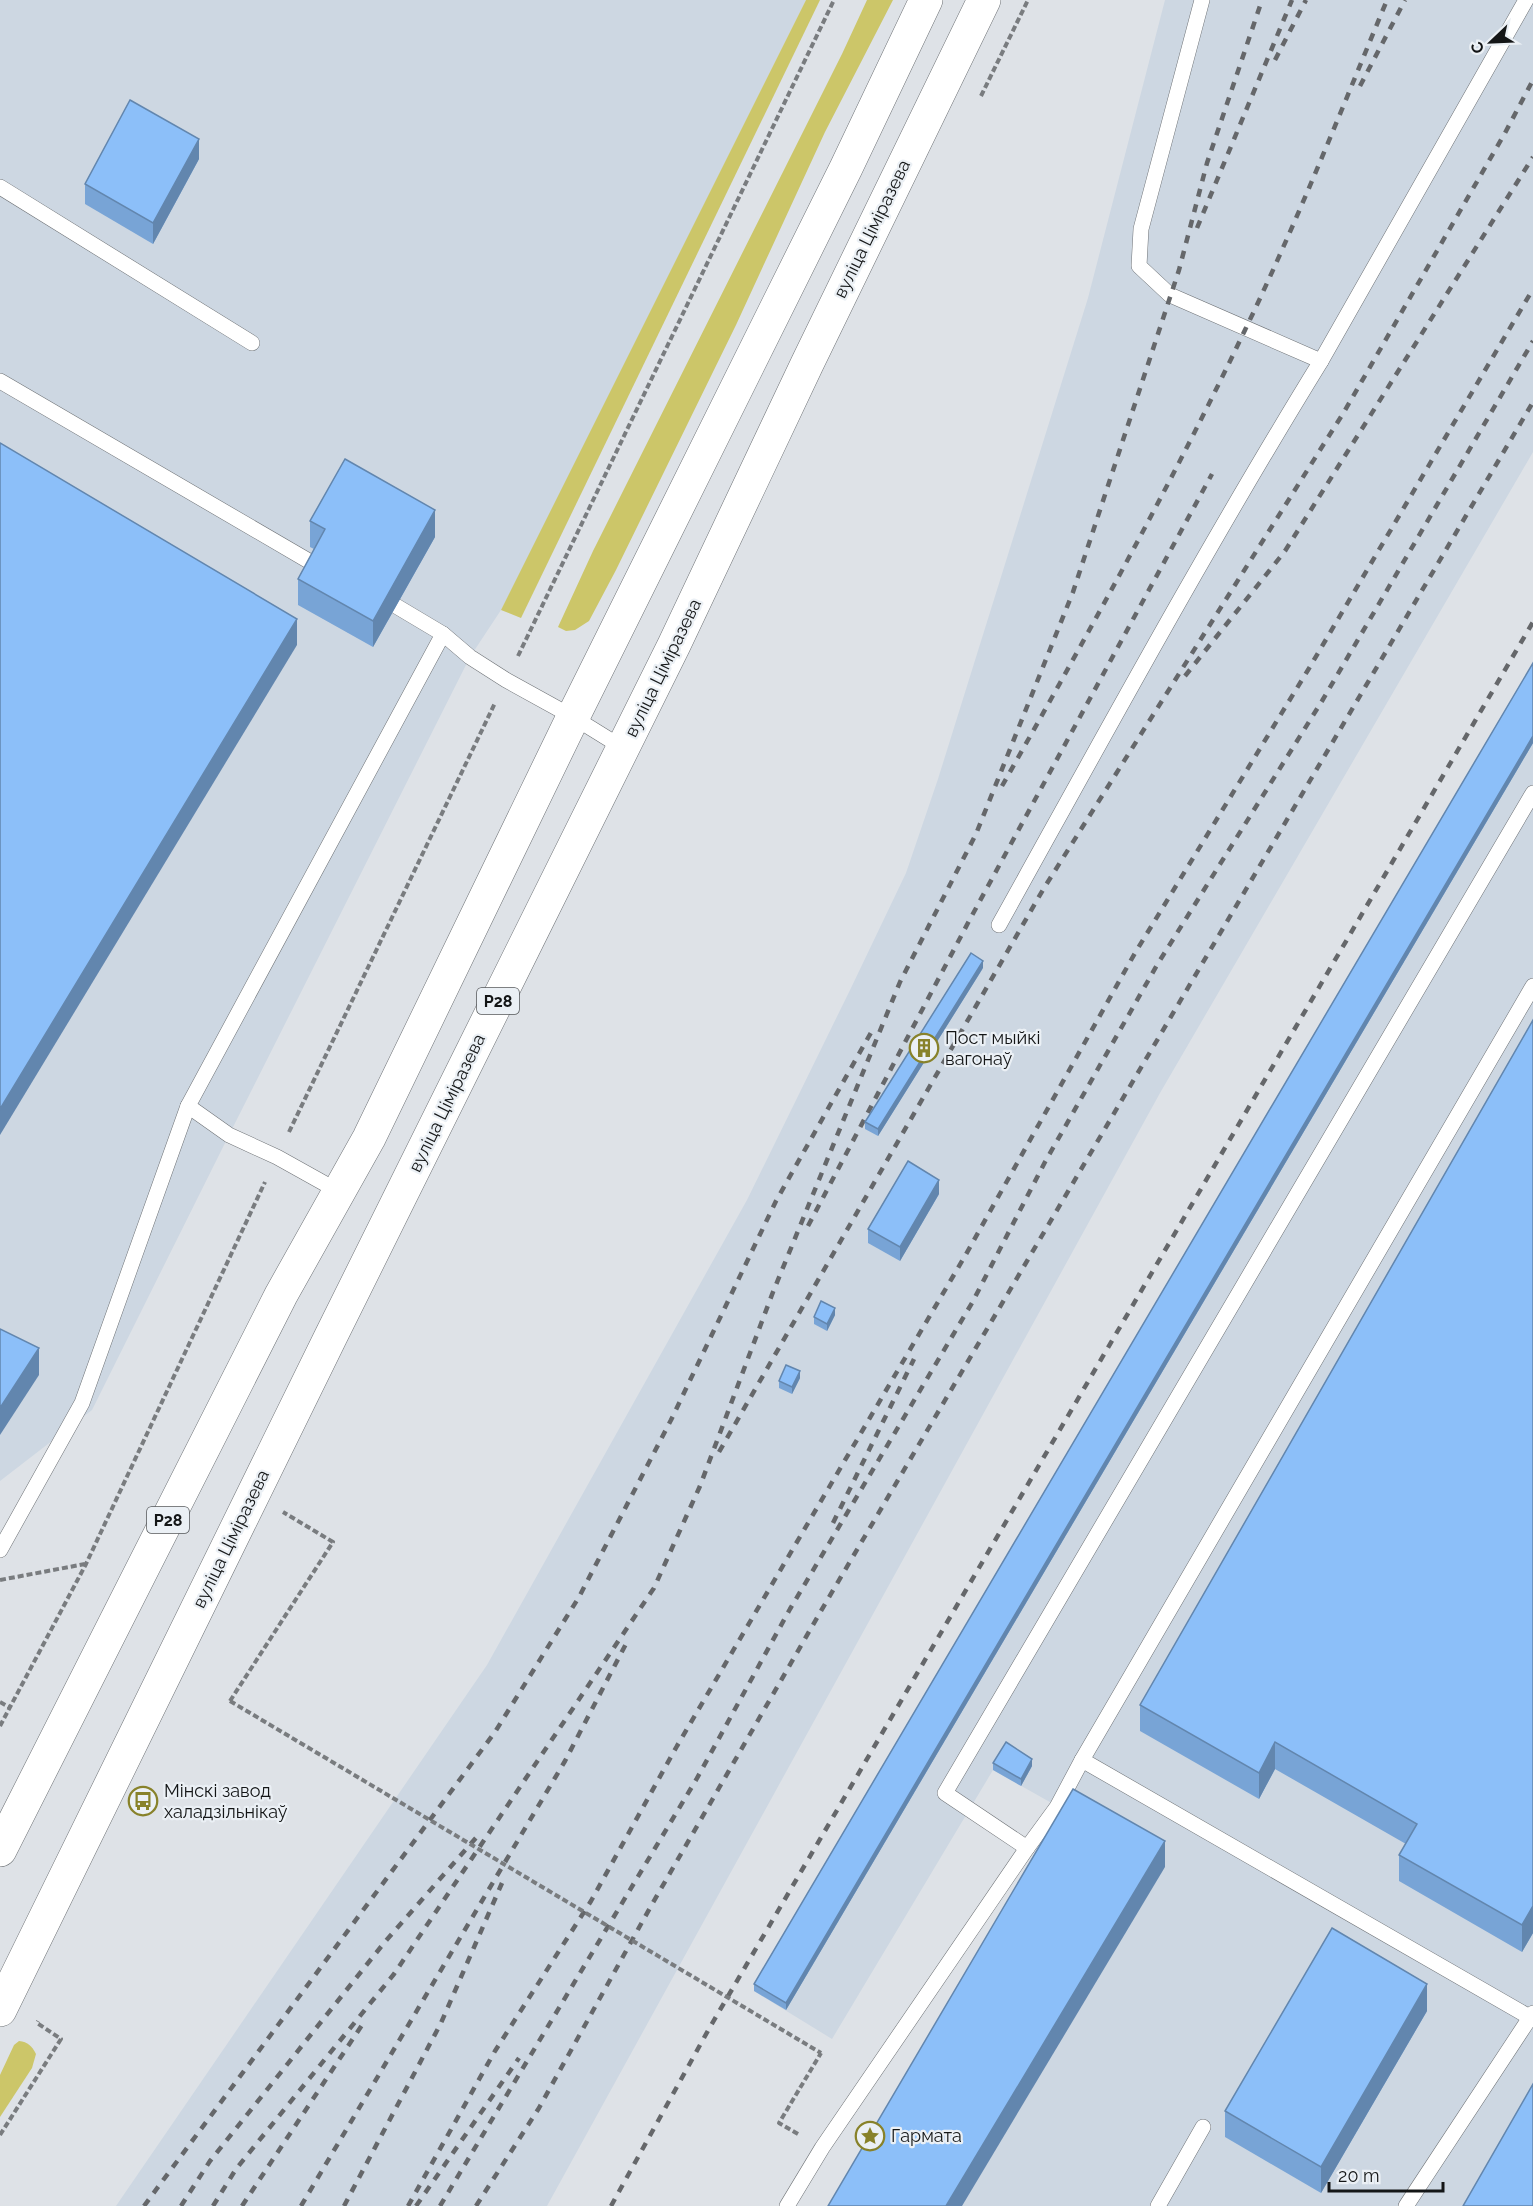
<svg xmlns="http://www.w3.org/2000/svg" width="1533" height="2206" font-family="Raleway,sans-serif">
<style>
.built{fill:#cdd7e2}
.green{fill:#ccc669}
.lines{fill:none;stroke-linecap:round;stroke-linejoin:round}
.service-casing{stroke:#6e7276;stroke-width:16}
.primary-casing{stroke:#6e7276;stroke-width:34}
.path{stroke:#797c7f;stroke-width:4;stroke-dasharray:6 3;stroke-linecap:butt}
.service{stroke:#fff;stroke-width:15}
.primary{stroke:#fff;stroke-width:33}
.rail{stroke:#65676a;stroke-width:4.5;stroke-dasharray:8 8;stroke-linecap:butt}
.path-bridge{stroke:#797c7f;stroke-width:4;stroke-dasharray:6 3;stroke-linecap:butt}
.wall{fill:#78a4d6}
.shaded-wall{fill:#6286ae}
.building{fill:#8cbff9;stroke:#6286ae;stroke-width:1.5}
.labels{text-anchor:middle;stroke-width:4.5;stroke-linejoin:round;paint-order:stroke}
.shield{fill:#ebf0f5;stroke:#54575a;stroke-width:1.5}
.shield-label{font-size:16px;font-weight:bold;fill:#141617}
.street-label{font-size:18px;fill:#141617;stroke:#ebf0f5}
.poi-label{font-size:18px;fill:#141617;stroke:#ebf0f5;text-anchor:start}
</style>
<rect width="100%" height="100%" fill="#dee2e7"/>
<!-- built -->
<g class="built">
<polygon points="0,0 806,0 526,562 501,610 470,657 229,1135 92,1410 0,1481"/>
<polygon points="1165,0 1533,0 1533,452 1160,1093 547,2206 116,2206 487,1665 747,1200 851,988 906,873 938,779 1088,298"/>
<polygon points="1533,670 1533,2206 844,2206 1073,1815 993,1770 832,2039 754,1991"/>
</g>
<!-- green -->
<g class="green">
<polygon points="806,0 820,0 521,618 501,610"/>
<polygon points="867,0 893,0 825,132 736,325 616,570 589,621 575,630 566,631 558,627 593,551 842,54"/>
<path d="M 19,2041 C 28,2042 32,2046 36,2054 L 32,2068 L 0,2117 L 0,2075 L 14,2045 Z"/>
</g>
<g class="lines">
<!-- service casing -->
<g class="service-casing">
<g id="service">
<polyline points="1202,0 1141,229 1139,266 1170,295 1321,361 1526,0"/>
<polyline points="0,187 252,343"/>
<polyline points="0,381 319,567"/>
<polyline points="396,606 443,634 470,657 506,680 573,717 623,748"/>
<path d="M 999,925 C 1104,736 1207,546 1321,361"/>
<polyline points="338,1191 277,1157 229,1135 188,1106 443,634"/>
<polyline points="0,1550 82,1403 188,1106"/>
<polyline points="1082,1760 1533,2019"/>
<polyline points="1027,1848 945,1793 1533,793"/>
<polyline points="787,2206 822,2148 1027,1848 1057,1807 1082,1760 1533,986"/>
<polyline points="1158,2206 1203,2127"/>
<polyline points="1406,2206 1533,2013"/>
</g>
</g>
<!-- primary casing -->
<g class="primary-casing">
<g id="primary">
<polyline points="0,1850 281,1295 369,1138 573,717 846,168 926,0"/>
<polyline points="0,2010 330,1338 674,645 807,364 984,0"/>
</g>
</g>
<!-- path -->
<g class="path">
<polyline points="981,96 1028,0"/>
<polyline points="518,656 834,0"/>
<polyline points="289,1132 495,703"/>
<polyline points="0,1580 85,1564"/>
<polyline points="230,1701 333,1542 283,1512"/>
<polyline points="0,1702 9,1707"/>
<polyline points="0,1726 86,1564 265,1182"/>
<polyline points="798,2134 779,2123 821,2053"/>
<polyline points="0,2135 61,2039 37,2023 38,2021"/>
</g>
<!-- service -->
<use href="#service" class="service"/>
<!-- primary -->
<use href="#primary" class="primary"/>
<!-- rail -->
<g class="rail">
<polyline points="1275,60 1306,0"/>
<polyline points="1360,86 1405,0"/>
<polyline points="1197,228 1292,0"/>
<polyline points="1185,676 1285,551 1533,157"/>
<path d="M 1002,786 C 1087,636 1171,485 1245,330 C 1297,222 1341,111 1387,0"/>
<polyline points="808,1226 969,921 1212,474"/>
<polyline points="719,1452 1044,888 1344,412 1505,133 1533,80"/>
<polyline points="833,1523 914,1359"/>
<polyline points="144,2206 495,1732 579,1597 671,1420 776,1201 873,1029"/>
<polyline points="181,2206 210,2161 384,1943 481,1832"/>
<polyline points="213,2206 236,2169 394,1974 654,1588 700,1486 773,1292 900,982 976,834 1073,592 1179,270 1207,163 1262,0"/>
<polyline points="242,2206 362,2025"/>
<polyline points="301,2206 565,1761 628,1640"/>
<polyline points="344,2206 441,2023 502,1883"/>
<polyline points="408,2206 495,2051 591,1901 677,1746 965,1256 1135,953 1308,670 1533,289"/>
<polyline points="416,2206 519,2058"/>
<polyline points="440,2206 696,1780 790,1609 972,1303 1045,1162 1157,965 1322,701 1533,341"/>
<polyline points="476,2206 539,2108 651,1906 825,1604 1533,402"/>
<polyline points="611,2206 710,2027 1533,622"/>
</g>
<!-- path-bridge -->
<polyline class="path-bridge" points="230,1701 821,2053"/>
</g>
<!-- wall -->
<g class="wall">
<polygon points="199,159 153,244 85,204 85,184"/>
<polygon points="310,521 435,537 373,647 298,605 298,579 314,549 310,547"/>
<polygon points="1533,663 1533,743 786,2010 754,1991 754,1984"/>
<polygon points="983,968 878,1136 865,1129 865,1122"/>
<polygon points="1533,1020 1533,1933 1522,1952 1399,1881 1399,1855 1406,1844 1275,1769 1259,1799 1140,1731 1140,1705"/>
<polygon points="939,1194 900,1261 868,1243 868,1229"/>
<polygon points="835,1315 827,1331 814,1324 814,1317"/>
<polygon points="800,1378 792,1394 779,1388 779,1381"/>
<polygon points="993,1763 1032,1766 1021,1786 993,1770"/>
<polygon points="1427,2011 1321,2193 1225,2137 1225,2111"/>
</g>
<!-- shaded-wall -->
<g class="shaded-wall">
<polygon points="199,139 199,159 153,244 153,223"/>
<polygon points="435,510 435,537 373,647 373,621"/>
<polygon points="297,619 297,645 0,1135 0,1109"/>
<polygon points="1533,736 1533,743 786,2010 786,2003"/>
<polygon points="983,961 983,968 878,1136 878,1129"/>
<polygon points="939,1180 939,1194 900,1261 900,1247"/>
<polygon points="835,1308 835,1315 827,1331 827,1324"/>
<polygon points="39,1348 39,1375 0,1435 0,1408"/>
<polygon points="800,1371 800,1378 792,1394 792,1387"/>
<polygon points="1275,1742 1275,1769 1259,1799 1259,1773"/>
<polygon points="1032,1759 1032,1766 1021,1786 1021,1779"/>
<polygon points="1165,1841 1165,1867 962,2206 946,2206"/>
<polygon points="1533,1906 1533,1933 1522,1952 1522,1925"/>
<polygon points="1427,1984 1427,2011 1321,2193 1321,2167"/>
</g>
<!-- building -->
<g class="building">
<polygon points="130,100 199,139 153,223 85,184"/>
<polygon points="0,443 297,619 0,1109"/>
<polygon points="345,459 435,510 373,621 298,579 325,529 310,521"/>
<polygon points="1533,663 1533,736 786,2003 754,1984"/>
<polygon points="971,953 983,961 878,1129 865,1122"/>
<polygon points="1533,1020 1533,1906 1522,1925 1399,1855 1417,1824 1275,1742 1259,1773 1140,1705"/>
<polygon points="908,1161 939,1180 900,1247 868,1229"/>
<polygon points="821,1301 835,1308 827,1324 814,1317"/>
<polygon points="0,1329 39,1348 0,1408"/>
<polygon points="786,1365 800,1371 792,1387 779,1381"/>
<polygon points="1006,1742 1032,1759 1021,1779 993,1763"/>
<polygon points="1073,1789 1165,1841 946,2206 828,2206"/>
<polygon points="1332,1928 1427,1984 1321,2167 1225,2111"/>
<polygon points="1533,2084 1533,2206 1463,2206"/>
</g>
<!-- icons -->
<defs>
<g id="building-ring" transform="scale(1.5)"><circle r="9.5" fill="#ebf0f5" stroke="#88822a" stroke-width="1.5"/><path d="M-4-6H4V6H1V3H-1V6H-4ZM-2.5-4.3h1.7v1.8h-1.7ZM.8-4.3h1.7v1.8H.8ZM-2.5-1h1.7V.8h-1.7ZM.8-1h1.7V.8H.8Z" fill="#88822a"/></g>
<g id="bus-ring" transform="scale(1.5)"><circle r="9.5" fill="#ebf0f5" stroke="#88822a" stroke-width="1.5"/><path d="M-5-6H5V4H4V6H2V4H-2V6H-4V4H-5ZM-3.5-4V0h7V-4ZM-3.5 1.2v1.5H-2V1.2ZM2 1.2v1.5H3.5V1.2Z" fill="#88822a"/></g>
<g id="sight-ring" transform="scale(1.5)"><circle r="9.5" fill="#ebf0f5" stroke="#88822a" stroke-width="1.5"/><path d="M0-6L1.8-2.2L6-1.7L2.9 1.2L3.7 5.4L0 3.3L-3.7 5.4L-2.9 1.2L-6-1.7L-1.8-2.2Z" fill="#88822a"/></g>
</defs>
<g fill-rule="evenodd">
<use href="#building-ring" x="924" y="1048"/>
<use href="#bus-ring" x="143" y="1801"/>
<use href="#sight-ring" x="870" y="2136"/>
</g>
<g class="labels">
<!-- shield labels -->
<g class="shield">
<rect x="477" y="988" width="42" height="26" rx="4.5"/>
<rect x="147" y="1507" width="42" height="26" rx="4.5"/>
</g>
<g class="shield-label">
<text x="498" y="1007">Р28</text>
<text x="168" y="1526">Р28</text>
</g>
<!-- street labels -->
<g class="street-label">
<text transform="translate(872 229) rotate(-64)" y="6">вуліца Ціміразева</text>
<text transform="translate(663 668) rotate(-64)" y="6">вуліца Ціміразева</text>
<text transform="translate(447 1103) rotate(-64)" y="6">вуліца Ціміразева</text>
<text transform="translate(231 1539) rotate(-64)" y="6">вуліца Ціміразева</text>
</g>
<!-- poi labels -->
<g class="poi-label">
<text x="945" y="1044">Пост мыйкі<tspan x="945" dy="21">вагонаў</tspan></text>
<text x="164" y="1797">Мінскі завод<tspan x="164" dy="21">халадзільнікаў</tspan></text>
<text x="891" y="2142">Гармата</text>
</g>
</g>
<!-- north arrow -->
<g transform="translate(1491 42) rotate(247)" stroke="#ebf0f5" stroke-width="4.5" paint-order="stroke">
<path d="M0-4.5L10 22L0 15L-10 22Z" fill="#141617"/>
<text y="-9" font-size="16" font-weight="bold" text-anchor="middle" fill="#141617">С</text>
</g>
<!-- scale -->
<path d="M1329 2182v9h114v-9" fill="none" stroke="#141617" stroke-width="3"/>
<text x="1338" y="2182" font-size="18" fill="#141617" stroke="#ebf0f5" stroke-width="4.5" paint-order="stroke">20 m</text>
</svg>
